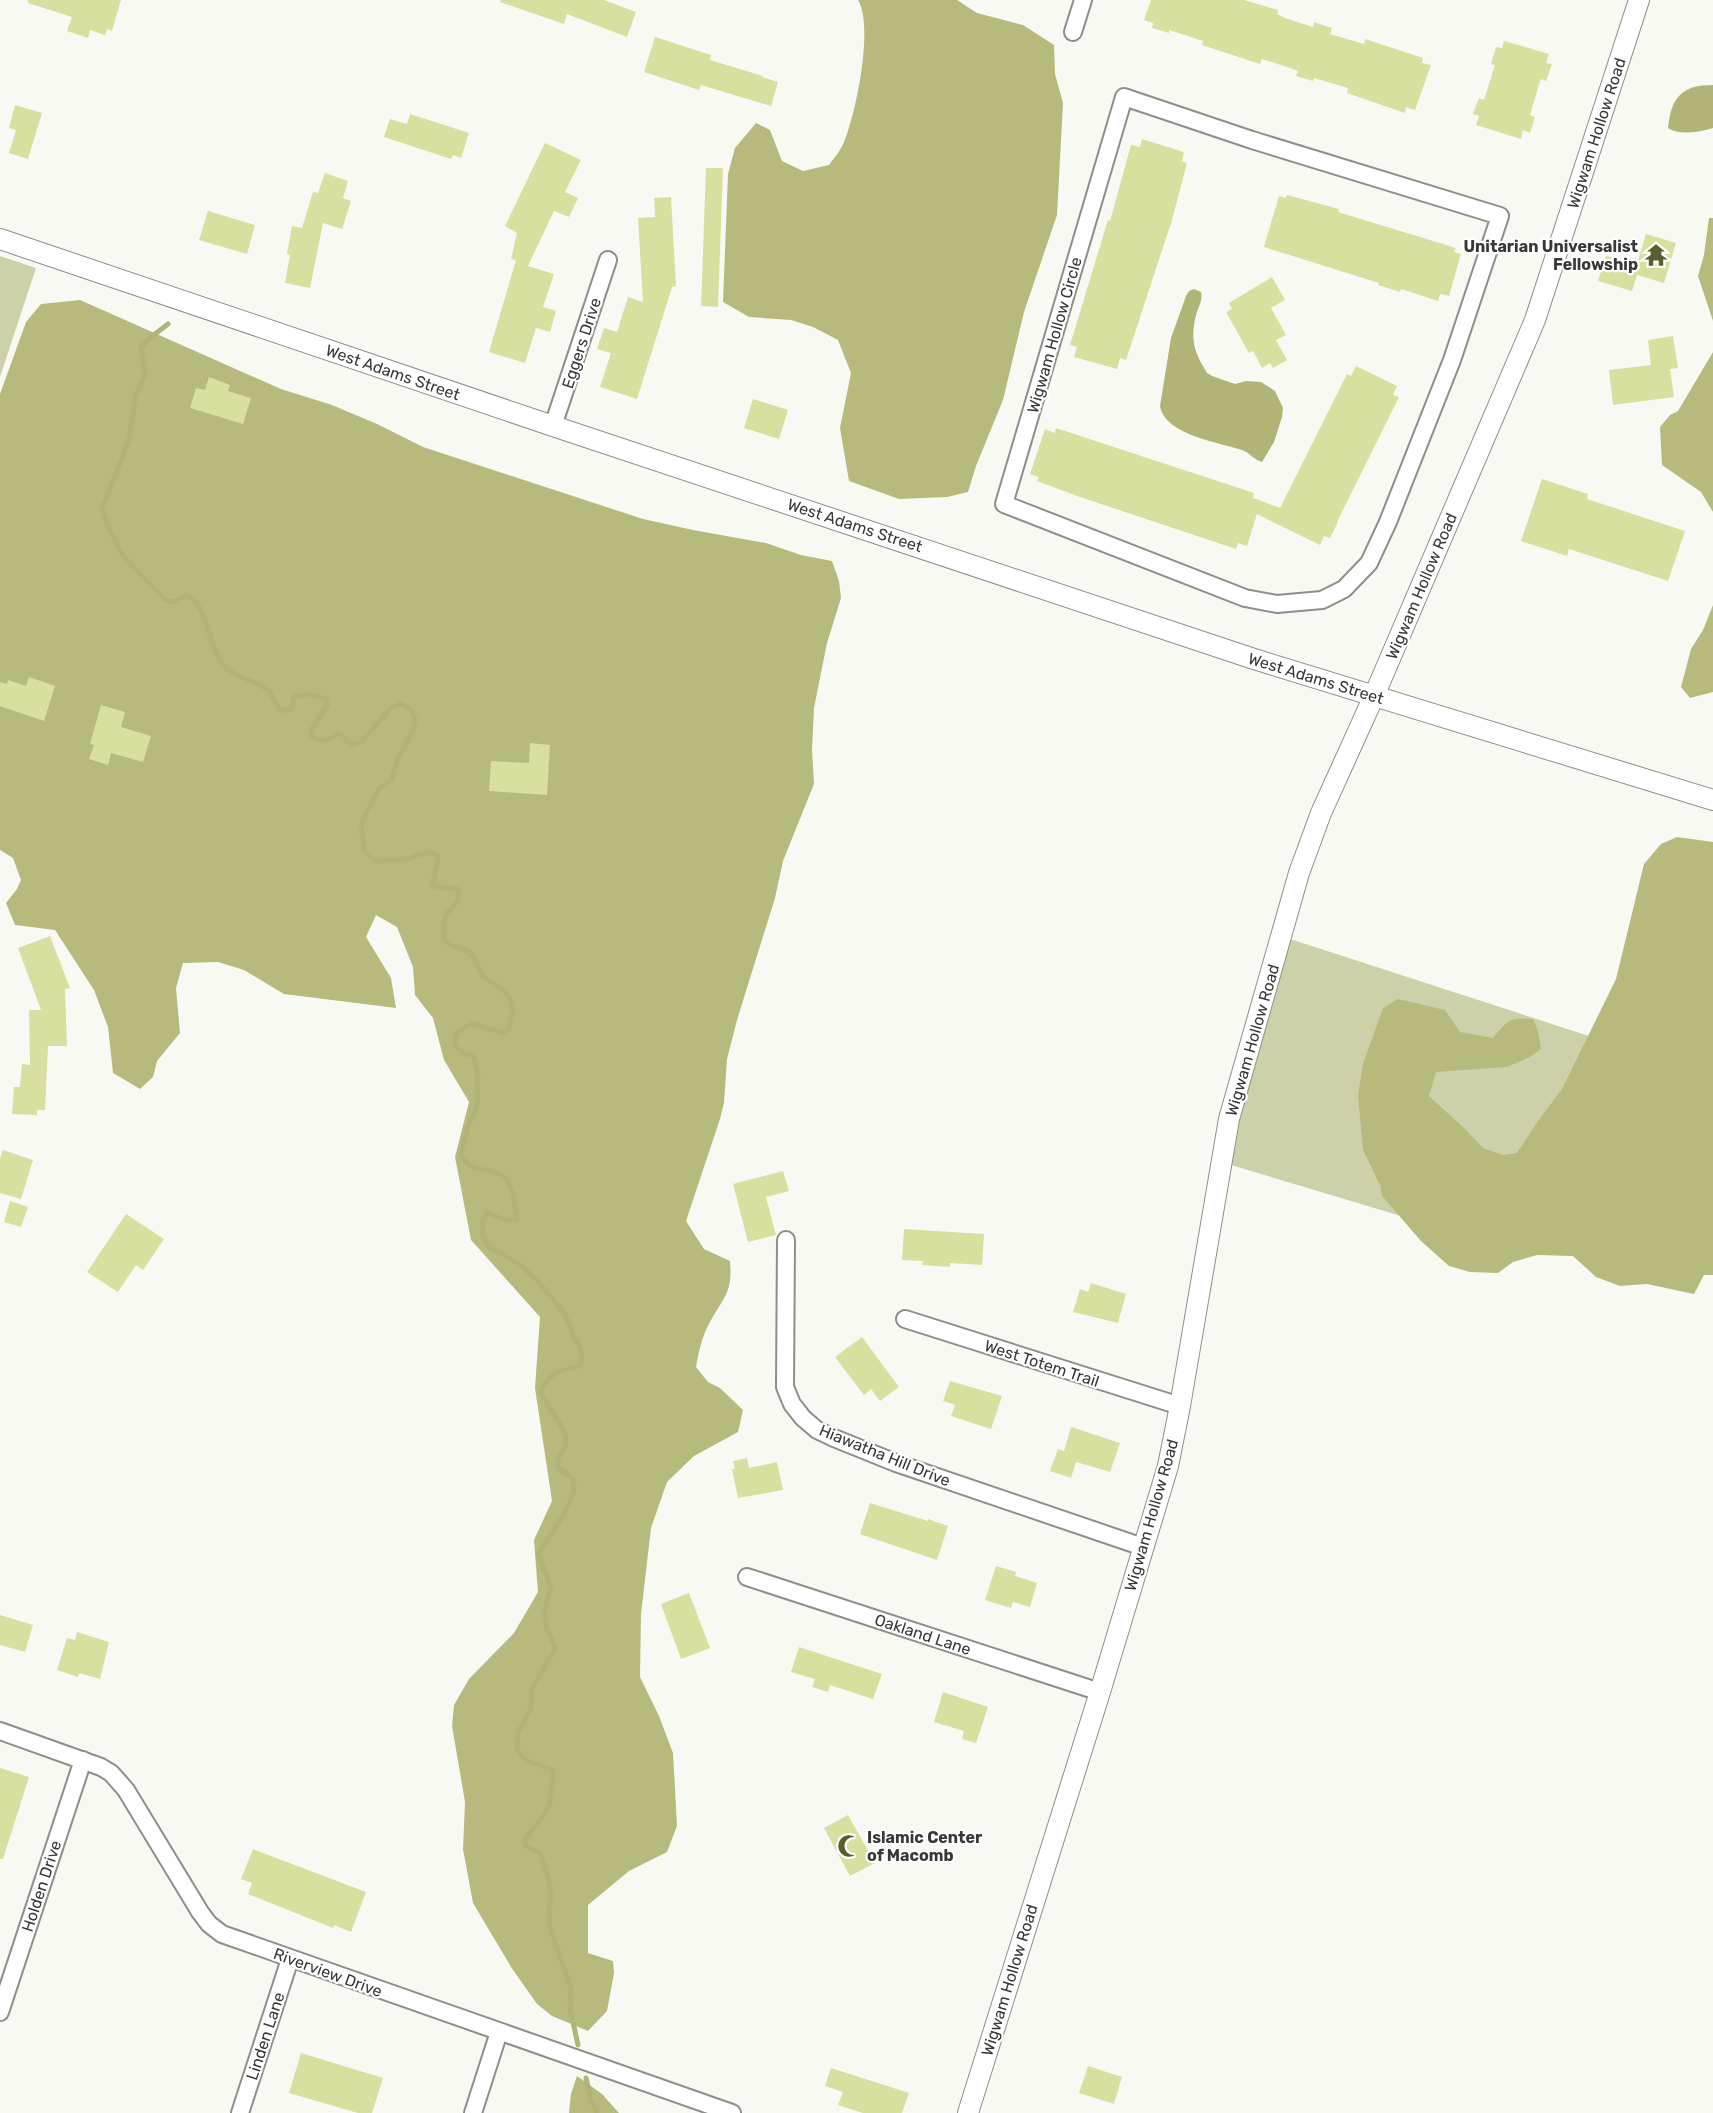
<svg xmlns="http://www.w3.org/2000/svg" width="1713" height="2113" font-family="Rubik,sans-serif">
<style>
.green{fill:#cdd1aa}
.forest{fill:#b6bb7d}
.water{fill:#b0b577}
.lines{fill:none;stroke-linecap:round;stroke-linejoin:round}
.stream{stroke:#b0b577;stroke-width:5}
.building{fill:#d9df9f}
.minor-casing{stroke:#8e8f8a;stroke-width:20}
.tertiary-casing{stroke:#8e8f8a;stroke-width:22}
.minor{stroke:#fff;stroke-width:16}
.tertiary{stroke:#fff;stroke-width:20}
.labels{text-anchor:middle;stroke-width:4.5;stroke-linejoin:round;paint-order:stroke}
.street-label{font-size:16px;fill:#383937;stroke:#fff}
.poi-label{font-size:16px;font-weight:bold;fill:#383937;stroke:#fff;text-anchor:end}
</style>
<rect width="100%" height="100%" fill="#f9f9f4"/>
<!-- green -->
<g class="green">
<polygon points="0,256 36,268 0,377"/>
<polygon points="1281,936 1592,1037 1521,1252 1221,1162"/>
</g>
<!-- forest -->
<g class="forest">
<path d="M 858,0 L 957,0 L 977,13 L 1023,25 L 1054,45 L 1055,74 L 1063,103 L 1057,215 L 1024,312 L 1003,400 L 976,466 L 968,492 L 947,497 L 899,499 L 849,481 L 840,428 L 851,373 L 838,340 L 813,327 L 791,320 L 749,317 L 723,302 L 728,174 L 735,148 L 756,123 L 770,130 L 782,161 L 803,171 L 829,165 C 834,158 841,150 844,142 C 856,113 874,26 858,0 Z"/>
<polygon points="1709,218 1713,218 1713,321 1698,276 1704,255"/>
<path d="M 80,300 L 281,389 L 332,405 L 377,424 L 423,447 L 643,519 L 693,530 L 766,543 L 801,555 L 832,561 L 839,581 L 841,598 L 827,643 L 814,708 L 812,750 L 814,784 L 783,861 L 775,898 L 737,1020 L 727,1059 L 724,1103 L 720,1119 L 686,1221 L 704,1249 L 730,1261 C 733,1292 724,1297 710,1322 C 702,1336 699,1351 696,1367 L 708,1382 L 720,1388 L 743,1410 L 738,1432 L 694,1456 L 667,1482 L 651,1528 L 641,1614 L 640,1677 L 659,1716 L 673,1753 L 677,1826 L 667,1852 L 629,1871 L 588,1905 L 588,1953 L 613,1961 L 614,1973 L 607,2011 L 588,2031 L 552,2016 L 537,2004 L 511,1967 L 473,1903 L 463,1849 L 465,1802 L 452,1726 L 454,1705 L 469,1679 L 514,1633 L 538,1592 L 534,1540 L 552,1501 L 535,1388 L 540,1317 L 471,1240 L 455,1157 L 469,1102 L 444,1060 L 433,1018 L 415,995 L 413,967 L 397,927 L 376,915 L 366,937 L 391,978 L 396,1008 L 284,994 L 244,970 L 218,962 L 183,963 L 176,988 L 180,1033 L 157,1061 L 153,1077 L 140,1089 L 113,1073 L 108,1027 L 94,990 L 55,930 L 15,925 L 6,903 L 17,889 L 21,880 L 13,858 L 0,850 L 0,394 L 26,322 L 41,304 Z"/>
<polygon points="1713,352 1713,512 1701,492 1662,465 1660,427 1670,415 1678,411"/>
<polygon points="1713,605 1713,692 1690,698 1681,687 1691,649 1703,630"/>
<path d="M 1677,837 L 1713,842 L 1713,1275 L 1704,1275 L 1694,1294 L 1647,1284 L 1620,1286 L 1596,1277 L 1573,1256 L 1537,1255 L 1513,1262 L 1498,1273 L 1470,1272 L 1449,1266 L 1421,1241 L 1382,1196 L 1380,1185 L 1363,1150 L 1358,1095 L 1363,1064 L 1383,1008 L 1398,999 L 1445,1010 L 1460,1032 L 1493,1038 C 1507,1021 1509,1017 1533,1019 L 1538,1031 L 1541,1049 L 1530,1057 L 1507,1067 L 1436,1072 L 1429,1096 L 1464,1128 L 1483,1148 L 1503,1155 L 1517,1153 L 1538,1121 L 1562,1089 L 1616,979 L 1644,864 L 1661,844 Z"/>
<polygon points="577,2076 602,2094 619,2113 569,2113 571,2094"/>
</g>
<!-- water -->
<g class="water">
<path d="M 1713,85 L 1713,128 C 1699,132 1680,136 1668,128 C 1671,97 1682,85 1713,85 Z"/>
<path d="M 1194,289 L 1201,292 C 1203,301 1198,307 1196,315 C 1190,340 1194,352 1207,373 L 1212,376 L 1235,384 L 1246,381 L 1261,382 L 1275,391 L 1283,408 L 1282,417 L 1274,442 L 1262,462 C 1254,460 1250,453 1242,450 C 1218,442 1165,435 1160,406 L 1171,338 L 1186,296 L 1189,291 Z"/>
</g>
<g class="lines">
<!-- stream -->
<g class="stream">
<path d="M 168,324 L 146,341 L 141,349 L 145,373 L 135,398 L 129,440 L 102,509 L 108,526 L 123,556 L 165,600 L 174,602 C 178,599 182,596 187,596 C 205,598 210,651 223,665 C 233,677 258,681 271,692"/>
<path d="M 272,696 L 279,708 L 287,711 L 292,708 L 295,696 L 312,695 L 327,699 L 327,706 L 311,730 L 312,736 C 323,744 329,740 339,733 L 352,745 L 361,742 L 391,708 L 401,704 L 411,710 L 415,719 L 414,728 L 398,759 L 391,781 L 380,788 L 363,819 L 361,826 L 364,850 L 375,861 L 407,859 L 429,852 L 437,855 L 438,860 L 432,885 C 441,890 450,885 459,890 C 459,905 454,903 447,913 C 442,920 444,931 444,939 C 453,949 459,946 469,952 C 477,958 477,968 483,976 C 489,982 497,985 503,990 C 517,1001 513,1019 506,1034 L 471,1023 L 456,1033 L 455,1042 L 457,1048 L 465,1054 L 474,1056 L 478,1074 L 477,1106 L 468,1126 L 461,1155 C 476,1177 486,1165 502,1175 C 514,1183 515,1206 517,1219 C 507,1223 496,1216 487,1213 L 482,1223 L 483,1238 L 489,1247 L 516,1262 L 536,1279 L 565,1314 L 574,1338 L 579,1344 L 582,1360 L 580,1366 C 562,1370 549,1372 541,1390 C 547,1416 581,1433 558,1458 L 558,1468 C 563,1471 574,1477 574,1483 C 576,1503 548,1537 538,1554 L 551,1587 L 544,1614 L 547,1629 L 556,1649 C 546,1661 540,1677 531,1691 C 536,1716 515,1725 517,1744 C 518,1766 546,1763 552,1771 C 554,1775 553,1780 552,1784 C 551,1790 551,1797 550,1803 C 546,1818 530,1829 524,1842 L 526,1846 L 540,1853 L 551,1888 L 549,1924 L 571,1989 L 570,2008 L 578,2045"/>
<polyline points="586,2078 591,2100 597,2113"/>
</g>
</g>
<!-- building -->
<g class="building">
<polygon points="28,0 121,0 112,31 107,29 105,35 90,30 88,38 67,31 72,17 28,3"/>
<polygon points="501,0 604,0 636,12 627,37 567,14 564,24 500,2"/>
<polygon points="1151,0 1244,0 1278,10 1277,14 1285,18 1313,27 1314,22 1332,28 1330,34 1364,44 1365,39 1423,58 1422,63 1431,65 1415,110 1406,107 1405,113 1347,93 1348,88 1314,78 1313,81 1296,76 1298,71 1290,68 1262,59 1260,64 1202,45 1203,41 1169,30 1169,33 1152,28 1153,23 1144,20"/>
<polygon points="655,37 711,55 710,60 763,76 762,77 778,82 771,106 701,85 699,90 644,72"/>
<polygon points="1504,41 1549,54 1546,63 1552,64 1546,81 1541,79 1538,88 1530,115 1535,117 1530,133 1523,130 1521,139 1476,125 1479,116 1473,114 1479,98 1484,100 1495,65 1491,64 1496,47 1502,48"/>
<polygon points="15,105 42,113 28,159 9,153 16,130 9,128"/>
<polygon points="410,114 469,133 461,158 453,155 451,159 384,137 390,119 407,124"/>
<polygon points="1142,139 1184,152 1182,161 1187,163 1172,220 1126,360 1120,358 1117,369 1074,357 1077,347 1070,345 1108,220 1110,221 1131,145 1140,147"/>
<polygon points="545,143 581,160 565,192 578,198 569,217 554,211 528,266 554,274 543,307 556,311 550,332 536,328 525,363 489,352 516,260 511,259 517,233 505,226"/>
<polygon points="706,168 723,168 718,307 701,306"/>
<polygon points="325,173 348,181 343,198 351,201 342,229 323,223 310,288 285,283 290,255 287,254 292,226 302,228 313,192 318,193"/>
<polygon points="1287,195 1339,209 1338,212 1456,248 1454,252 1461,254 1449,296 1440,294 1438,301 1401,289 1400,292 1378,285 1379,283 1264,247 1279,196 1286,198"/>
<polygon points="671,197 676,286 672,287 637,399 600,387 611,353 597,349 604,328 617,332 628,297 643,302 638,218 655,217 654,198"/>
<polygon points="208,211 255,225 247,254 199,240"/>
<polygon points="1646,234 1676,243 1664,283 1637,275 1632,291 1598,281 1606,256 1631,263 1632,259 1638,261"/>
<polygon points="1272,277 1285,300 1271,308 1286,335 1276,340 1287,360 1273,368 1270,363 1262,368 1253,351 1249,353 1226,312 1232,309 1229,303"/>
<polygon points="1673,336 1678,368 1670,369 1674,397 1613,405 1609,370 1651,365 1648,340"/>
<polygon points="1356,366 1397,386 1393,395 1399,397 1337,522 1338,522 1330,538 1324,536 1320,545 1257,514 1247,546 1238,543 1236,549 1077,496 1037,481 1039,477 1030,474 1045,429 1055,433 1056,428 1254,493 1253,498 1280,508 1347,374 1351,376"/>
<polygon points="209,377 230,385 228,391 251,398 243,424 190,408 196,388 205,390"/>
<polygon points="753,399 788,410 779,439 744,428"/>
<polygon points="1542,479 1588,494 1587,499 1685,531 1668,581 1569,549 1567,556 1521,541"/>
<polygon points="29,677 55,686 44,721 0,706 0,682 7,684 8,680 26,686"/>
<polygon points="101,705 125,712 121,727 151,736 143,762 111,753 108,765 89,759 94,745 90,744"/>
<polygon points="530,743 550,745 547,795 489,791 491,761 529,763"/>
<polygon points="50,936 70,988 65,989 67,1046 48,1046 45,1110 37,1110 37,1115 12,1114 14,1087 20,1087 22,1064 30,1065 29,1010 41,1010 18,948"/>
<polygon points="3,1150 33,1160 21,1199 0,1193 0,1159"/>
<polygon points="783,1171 789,1191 766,1197 776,1235 748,1242 733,1184"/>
<polygon points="10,1201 28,1207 21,1227 4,1222"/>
<polygon points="126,1214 164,1239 143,1270 136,1265 118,1292 87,1272"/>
<polygon points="904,1229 984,1234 982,1265 950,1263 950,1267 922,1265 923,1261 902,1260"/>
<polygon points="1091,1283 1126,1294 1118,1323 1073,1312 1080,1289 1088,1292"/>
<polygon points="862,1337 899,1387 880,1401 871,1389 864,1395 835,1357"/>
<polygon points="950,1381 1002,1396 991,1429 951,1416 955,1405 943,1401"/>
<polygon points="1071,1427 1120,1443 1110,1472 1076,1462 1071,1478 1050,1471 1058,1449 1064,1451"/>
<polygon points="747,1458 749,1468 777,1462 783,1490 738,1498 732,1469 735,1469 733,1461"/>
<polygon points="870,1503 928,1521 928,1519 948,1526 937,1560 860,1534"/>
<polygon points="996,1566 1016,1572 1015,1576 1037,1583 1030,1607 1013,1602 1011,1608 985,1600"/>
<polygon points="689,1593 710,1648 681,1659 661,1604"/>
<polygon points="0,1615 33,1625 25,1652 0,1645"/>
<polygon points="77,1632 109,1642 100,1679 79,1673 78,1677 57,1670 67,1638 75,1640"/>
<polygon points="799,1647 882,1674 873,1699 830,1685 828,1692 812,1687 815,1679 791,1672"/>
<polygon points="943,1692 988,1707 976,1743 962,1739 964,1731 934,1722"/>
<polygon points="0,1768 29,1777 3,1859 0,1859"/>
<polygon points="848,1815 875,1863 850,1876 824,1828"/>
<polygon points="253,1849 366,1892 351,1932 334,1925 333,1928 248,1894 252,1883 241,1879"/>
<polygon points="301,2053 383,2078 372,2113 358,2113 289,2093"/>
<polygon points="1088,2066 1122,2077 1114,2104 1079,2093"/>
<polygon points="831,2068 909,2093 902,2113 863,2113 838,2105 843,2092 825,2086"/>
</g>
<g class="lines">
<!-- minor casing -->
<g class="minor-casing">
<g id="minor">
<polyline points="1073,32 1083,0"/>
<polygon points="1124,97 1252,140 1500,216 1452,360 1388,522 1369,563 1344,589 1322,600 1277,604 1245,598 1004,504"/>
<polyline points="553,426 608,260"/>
<polyline points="786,1240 785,1387 792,1404 803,1418 817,1430 834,1438 896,1463 1143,1547"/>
<polyline points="905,1319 1180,1406"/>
<polyline points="747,1577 1100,1692"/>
<polyline points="0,1731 101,1767 111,1773 126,1790 200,1912 209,1924 222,1934 732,2113"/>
<polyline points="0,2012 83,1760"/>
<polyline points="240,2113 290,1959"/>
<polyline points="473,2113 499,2032"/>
</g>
</g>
<!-- tertiary casing -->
<g class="tertiary-casing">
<g id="tertiary">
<polyline points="0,239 553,426 1254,659 1713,800"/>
<polyline points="968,2113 1100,1692 1168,1466 1180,1406 1229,1119 1299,873 1321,813 1374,696 1535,320 1639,0"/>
</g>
</g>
<!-- minor -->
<use href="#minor" class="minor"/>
<!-- tertiary -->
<use href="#tertiary" class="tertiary"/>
</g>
<!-- icons -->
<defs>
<g id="temple-bare" transform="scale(1.8)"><path d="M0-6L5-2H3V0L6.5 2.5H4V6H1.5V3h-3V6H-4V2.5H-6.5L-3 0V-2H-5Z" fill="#5b5e2c" stroke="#fff" stroke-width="2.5" paint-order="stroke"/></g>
<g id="mosque-bare" transform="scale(1.8)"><path d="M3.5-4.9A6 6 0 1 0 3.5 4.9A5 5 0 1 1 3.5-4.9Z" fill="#5b5e2c" stroke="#fff" stroke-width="2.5" paint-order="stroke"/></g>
</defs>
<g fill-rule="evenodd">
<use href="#temple-bare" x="1656" y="255"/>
<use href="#mosque-bare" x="849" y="1846"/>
</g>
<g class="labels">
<!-- street labels -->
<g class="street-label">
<text transform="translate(1596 133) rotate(-72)" y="6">Wigwam Hollow Road</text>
<text transform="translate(1054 335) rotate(-74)" y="6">Wigwam Hollow Circle</text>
<text transform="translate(581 343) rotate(-72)" y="6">Eggers Drive</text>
<text transform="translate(393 372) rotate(19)" y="6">West Adams Street</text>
<text transform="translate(855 525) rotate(18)" y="6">West Adams Street</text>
<text transform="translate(1421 586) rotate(-67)" y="6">Wigwam Hollow Road</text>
<text transform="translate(1316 678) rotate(17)" y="6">West Adams Street</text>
<text transform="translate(1252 1040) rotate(-74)" y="6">Wigwam Hollow Road</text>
<text transform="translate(1042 1363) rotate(18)" y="6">West Totem Trail</text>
<text transform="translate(885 1455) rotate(22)" y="6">Hiawatha Hill Drive</text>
<text transform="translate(1151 1515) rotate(-74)" y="6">Wigwam Hollow Road</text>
<text transform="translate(923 1634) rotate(18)" y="6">Oakland Lane</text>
<text transform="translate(41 1886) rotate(-72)" y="6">Holden Drive</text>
<text transform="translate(328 1972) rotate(20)" y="6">Riverview Drive</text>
<text transform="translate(1009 1980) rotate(-73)" y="6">Wigwam Hollow Road</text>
<text transform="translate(265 2036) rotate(-72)" y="6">Linden Lane</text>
</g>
<!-- poi labels -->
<g class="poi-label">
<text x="1638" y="252">Unitarian Universalist<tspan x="1638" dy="18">Fellowship</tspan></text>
<text x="867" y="1843" text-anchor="start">Islamic Center<tspan x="867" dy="18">of Macomb</tspan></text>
</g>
</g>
</svg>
